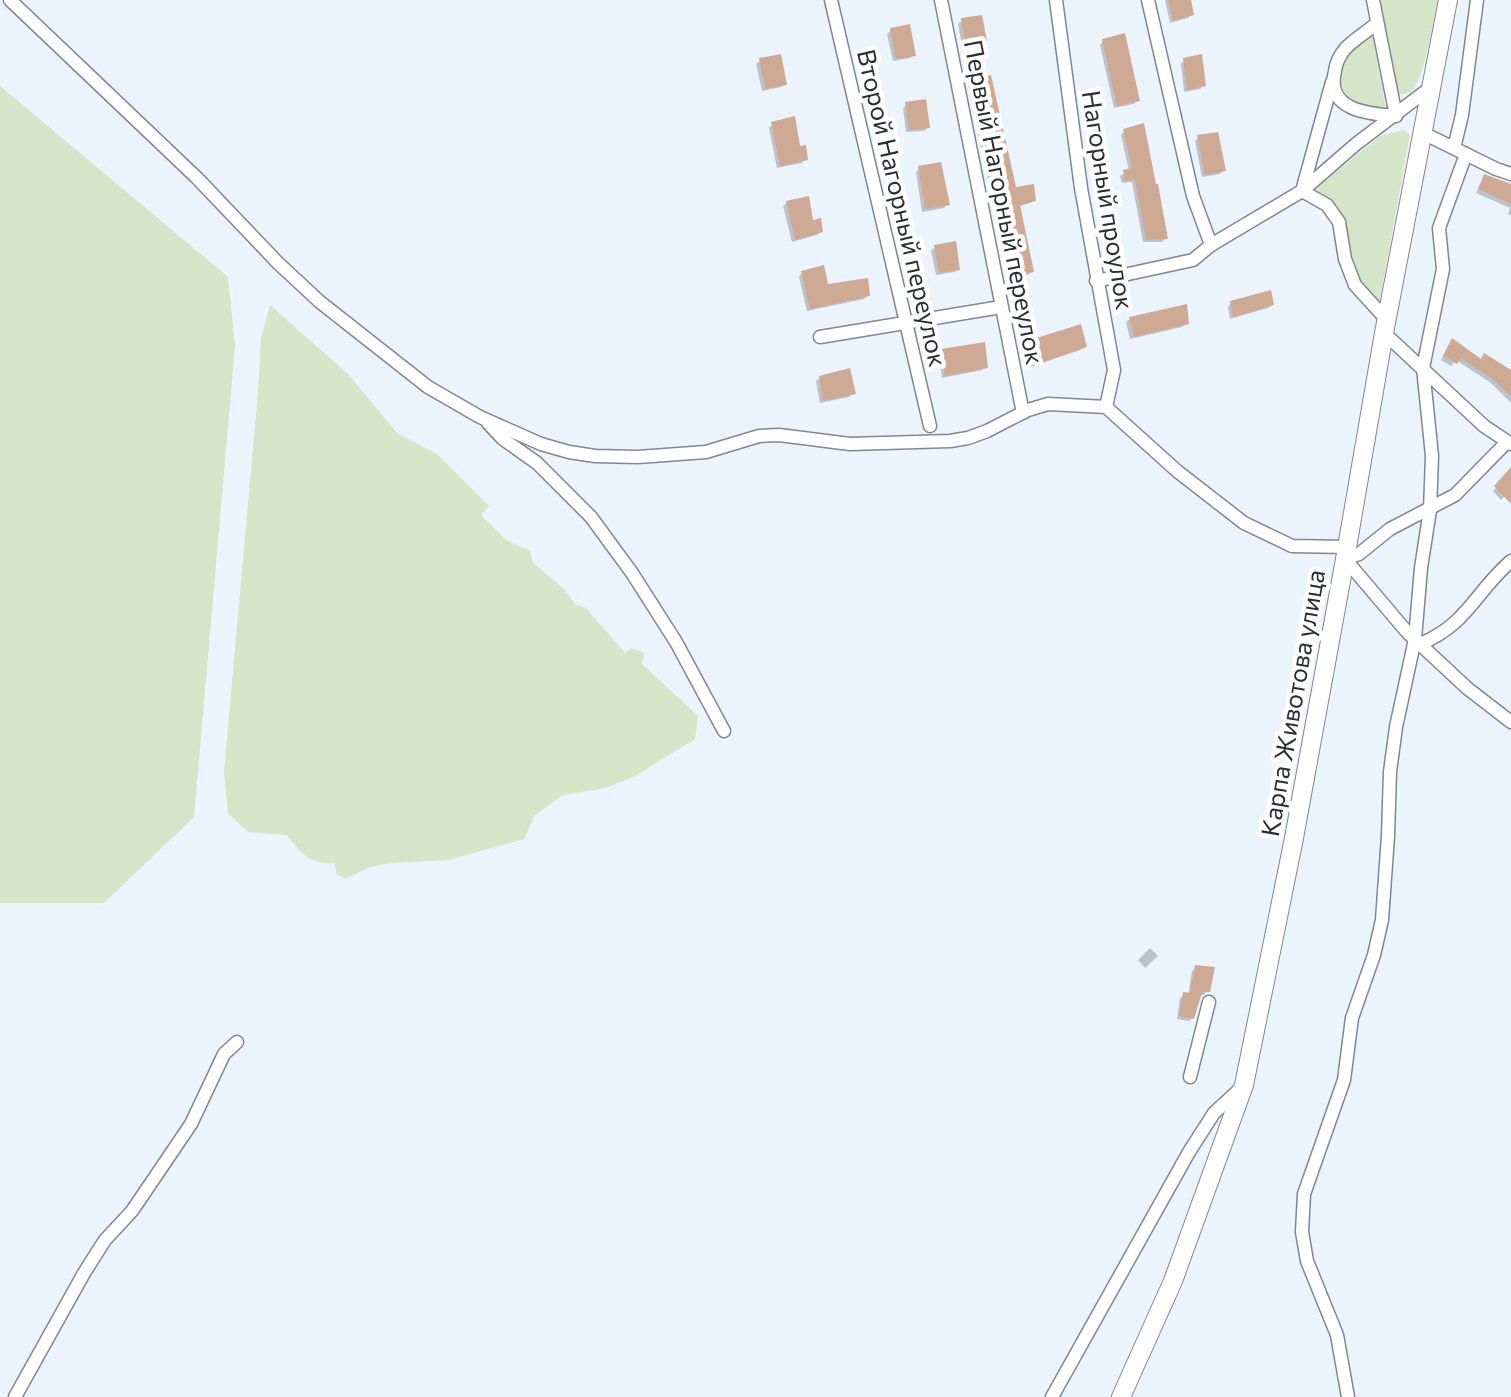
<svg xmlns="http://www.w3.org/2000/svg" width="1511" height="1397" font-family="Commissioner,sans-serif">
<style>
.green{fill:#d4e6c7}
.shadow{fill:#0003}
.building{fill:#cea994}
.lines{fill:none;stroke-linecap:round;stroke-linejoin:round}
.street-casing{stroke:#808790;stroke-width:15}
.secondary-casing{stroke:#808790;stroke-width:20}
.street{stroke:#fff;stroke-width:12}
.secondary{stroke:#fff;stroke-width:18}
.labels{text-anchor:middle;stroke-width:9;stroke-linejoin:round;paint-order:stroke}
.street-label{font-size:25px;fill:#2a2d31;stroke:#fff}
</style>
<rect width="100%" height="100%" fill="#ebf3fd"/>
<!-- green -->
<g class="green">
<path d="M 1377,0 L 1438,0 C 1433,20 1425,72 1415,87 C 1409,96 1402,95 1393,92 Z"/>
<path d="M 1372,33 L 1386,110 C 1359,111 1325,95 1342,62 C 1348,50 1362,41 1372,33 Z"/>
<polygon points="0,86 228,277 235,346 194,817 104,903 0,903"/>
<path d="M 1403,130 L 1410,135 L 1379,304 C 1372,297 1364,289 1359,280 C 1339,240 1359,221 1315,189 L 1380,136 Z"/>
<path d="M 270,305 L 349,375 L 397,433 L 437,454 L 489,506 L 481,515 L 506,540 L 530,551 L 533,563 L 564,589 L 575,604 L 586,608 L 625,653 L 631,648 L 644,653 L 642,664 L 698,716 L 695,739 L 635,776 L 605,788 L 563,795 L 535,815 L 524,839 L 448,860 L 391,863 L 370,867 L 345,879 L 336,874 L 335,863 C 311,865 301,854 287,835 L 248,832 L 228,813 L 224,772 L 258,392 L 261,338 Z"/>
</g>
<!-- shadow -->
<g class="shadow">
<polygon points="1165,0 1188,0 1191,15 1188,18 1170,23"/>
<polygon points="962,20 984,40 980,43 962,46 958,24"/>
<polygon points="891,30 913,55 910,58 893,61 887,34"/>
<polygon points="1103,41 1137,100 1134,104 1114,108 1100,45"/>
<polygon points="760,61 784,84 781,87 762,91 756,64"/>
<polygon points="1184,61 1203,85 1200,89 1184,92 1181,64"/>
<polygon points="972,83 1014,190 1034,200 1030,203 1017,207 1031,272 1028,275 1009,279 968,86"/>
<polygon points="907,105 928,128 924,131 906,132 903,108"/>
<polygon points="773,124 798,149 805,159 802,163 777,168 769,128"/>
<polygon points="1124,132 1165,238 1162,242 1143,242 1132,182 1122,183 1120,176 1129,171 1121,135"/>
<polygon points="1198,138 1223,170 1220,174 1202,177 1195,141"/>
<polygon points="919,169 948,204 944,208 922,212 916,172"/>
<polygon points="1484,177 1511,187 1511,215 1508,214 1510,208 1476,193"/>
<polygon points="787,203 821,231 817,235 792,242 783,206"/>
<polygon points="935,247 958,269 954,272 936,275 931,251"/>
<polygon points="802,273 826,286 867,296 864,299 807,311 799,277"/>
<polygon points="1231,303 1272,305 1268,308 1230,319 1228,307"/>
<polygon points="1130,319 1186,323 1182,327 1130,339 1126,322"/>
<polygon points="1449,344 1480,361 1511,373 1511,403 1491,383 1456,360 1451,366 1441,360"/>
<polygon points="1025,345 1084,346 1080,350 1028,368 1022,348"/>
<polygon points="942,352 986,367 982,370 942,378 939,355"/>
<polygon points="820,378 853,393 849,397 820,403 816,381"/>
<polygon points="1506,476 1511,482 1511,489 1501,500 1493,491"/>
<polygon points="1150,948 1158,956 1145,968 1138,960"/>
<polygon points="1196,968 1207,991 1204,995 1199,995 1192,1018 1189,1021 1177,1019 1180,998 1184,995 1188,996 1192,971"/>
</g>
<!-- building -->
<g class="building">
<polygon points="1168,0 1191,0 1194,15 1173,21"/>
<polygon points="982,15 987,41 965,44 961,18"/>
<polygon points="910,24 916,56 896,59 890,28"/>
<polygon points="1125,33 1140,101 1117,106 1102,39"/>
<polygon points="781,54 787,85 765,89 759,58"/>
<polygon points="1202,54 1206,86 1187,90 1183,58"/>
<polygon points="991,75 1016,187 1034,184 1036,201 1020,205 1034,272 1012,277 970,81"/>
<polygon points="926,99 930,128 909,130 905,102"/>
<polygon points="795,116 800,146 806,145 808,160 780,166 771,122"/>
<polygon points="1144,123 1156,184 1158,184 1168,239 1146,240 1135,180 1125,181 1123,170 1132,168 1123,129"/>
<polygon points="1218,132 1226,171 1205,175 1197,135"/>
<polygon points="941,162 950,205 925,209 918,166"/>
<polygon points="1484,174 1511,184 1511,204 1478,189"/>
<polygon points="809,196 813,220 821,218 823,232 795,240 786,201"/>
<polygon points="956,241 960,270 939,273 934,245"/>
<polygon points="824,265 828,284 868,278 870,296 810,309 801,271"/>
<polygon points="1271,290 1274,305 1233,317 1230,301"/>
<polygon points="1187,304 1189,324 1134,337 1129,317"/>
<polygon points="1081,324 1087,347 1031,366 1024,342"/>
<polygon points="1452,338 1481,359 1484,353 1511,370 1511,397 1494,380 1461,358 1457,364 1443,356"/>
<polygon points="985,342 988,368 945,376 941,349"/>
<polygon points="850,368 856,394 823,401 819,376"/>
<polygon points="1511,467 1511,504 1494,486"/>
<polygon points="1195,965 1215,967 1210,992 1203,992 1201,996 1194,1019 1179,1016 1183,992 1190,993"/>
</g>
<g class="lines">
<!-- street casing -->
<g class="street-casing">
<g id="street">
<polyline points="10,0 197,178 278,263 320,302 428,387 480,417 541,444 569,452 595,456 638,457 706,452 759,436 779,435 850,444 950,441 968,438 987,431 1028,410 1048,404 1106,407 1177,471 1244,523 1292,546 1348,547"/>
<polyline points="831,0 930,426"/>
<polyline points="941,0 1023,413"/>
<polyline points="1056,0 1081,188 1114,370 1106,407"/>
<polyline points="1148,0 1193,196 1211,245"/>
<path d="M 1373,0 L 1396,116 C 1368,114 1325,110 1335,71 C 1336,63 1340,55 1345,49 C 1354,39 1367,32 1377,23"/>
<polyline points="1332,82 1302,191 1327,205 1339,222 1345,259 1355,285 1386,319"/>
<polyline points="1423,133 1496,169 1511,174"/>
<polyline points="1454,148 1462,115 1477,0"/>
<polyline points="1096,281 1193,260 1211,245 1302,191 1356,144 1430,88"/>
<polyline points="1384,333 1484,426 1511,444"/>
<polyline points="820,337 1001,307"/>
<polyline points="488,423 503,439 537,463 591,517 632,573 676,642 724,731"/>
<polyline points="1507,442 1455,495 1390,529 1359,554 1345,559 1407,632 1467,688 1511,722"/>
<path d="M 1420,644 C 1468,624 1475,592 1511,561"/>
<polyline points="1190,1077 1209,1002"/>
<polyline points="15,1397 84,1273 105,1240 132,1211 191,1124 224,1054 237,1042"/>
<polyline points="1052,1397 1189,1152 1214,1113 1240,1089"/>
<polyline points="1348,1397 1337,1335 1307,1261 1302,1232 1304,1194 1344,1080 1352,1018 1374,955 1382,920 1388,836 1390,772 1396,727 1415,639 1421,568 1430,510 1432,456 1423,368 1443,269 1439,228 1466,154"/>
</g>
</g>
<!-- secondary casing -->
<g class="secondary-casing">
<polyline id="secondary" points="1121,1397 1173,1281 1244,1085 1294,838 1345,559 1384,333 1448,0"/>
</g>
<!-- street -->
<use href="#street" class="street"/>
<!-- secondary -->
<use href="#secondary" class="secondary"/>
</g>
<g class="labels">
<!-- street labels -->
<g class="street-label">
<text transform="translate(1108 200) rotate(81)" y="9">Нагорный проулок</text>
<text transform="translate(1004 202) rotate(79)" y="9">Первый Нагорный переулок</text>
<text transform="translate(902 208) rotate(77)" y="9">Второй Нагорный переулок</text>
<text transform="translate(1293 703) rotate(-80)" y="9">Карпа Животова улица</text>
</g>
</g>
</svg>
